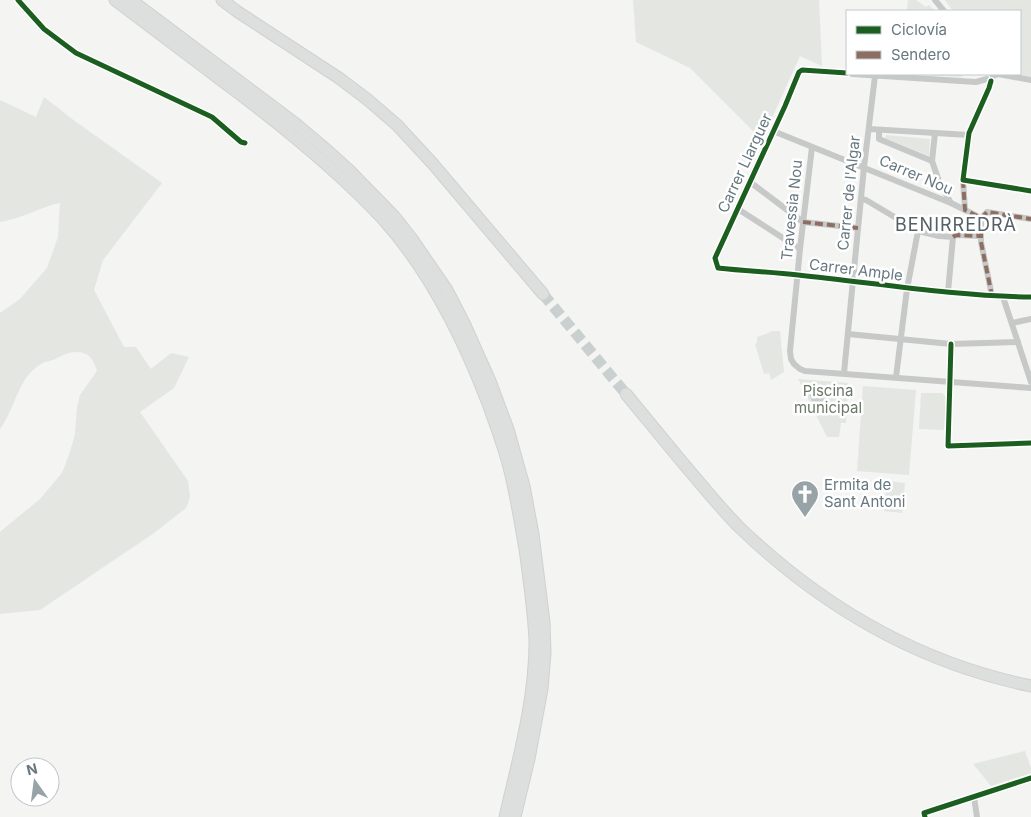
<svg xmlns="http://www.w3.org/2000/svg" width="1031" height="817" font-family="Inter,sans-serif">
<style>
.green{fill:#e3e6e1}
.water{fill:#c8d0d2}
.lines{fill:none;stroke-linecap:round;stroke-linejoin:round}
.highway-tunnel{stroke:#cacfd0;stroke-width:11;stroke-dasharray:11 5.5;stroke-linecap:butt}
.highway-casing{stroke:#d0d1d1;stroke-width:13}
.street{stroke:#c7c9c9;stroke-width:6}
.highway{stroke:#dddede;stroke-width:11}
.quiet{stroke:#8d6e63;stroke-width:4;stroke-dasharray:8 4;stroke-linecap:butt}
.cycleway-casing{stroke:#fff;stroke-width:8}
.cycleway{stroke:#1b5e20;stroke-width:5}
.labels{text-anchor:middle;stroke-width:5;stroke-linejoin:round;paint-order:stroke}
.street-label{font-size:15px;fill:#677880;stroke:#fff}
.park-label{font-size:15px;fill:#6b7866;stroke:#fff}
.poi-label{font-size:15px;fill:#677880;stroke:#fff;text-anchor:start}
.quarter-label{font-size:18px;letter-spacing:1px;fill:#556066;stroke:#fff}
</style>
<rect width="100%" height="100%" fill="#f4f4f3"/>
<!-- green -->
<g class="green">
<polygon points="633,0 819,0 822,66 800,56 762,140 690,68 636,42"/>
<polygon points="908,0 916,0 926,7 929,5 935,11 907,11"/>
<polygon points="945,0 1031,0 1031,77 1014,74 1020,74 1020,11 953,11"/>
<polygon points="907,74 963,74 962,77"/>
<path d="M 44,97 L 72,119 L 162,183 L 103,260 L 94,290 L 124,347 L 136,347 L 151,369 L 171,353 L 189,357 L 174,388 L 140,412 L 188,481 L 190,497 L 186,508 L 154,533 L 40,610 L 0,614 L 0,532 L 40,499 L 62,473 L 70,452 L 75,434 L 77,407 L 80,395 L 97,371 C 94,360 89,352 77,352 C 67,352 64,355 55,359 C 51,361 45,361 41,364 C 18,377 15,409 0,429 L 0,313 L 20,299 L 47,268 L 58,237 L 60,203 C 40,207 21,219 0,222 L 0,100 L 36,117 Z"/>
<polygon points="886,135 930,139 929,156 885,138"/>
<path d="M 772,331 L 780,331 L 784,372 L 771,380 L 769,373 L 764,374 L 755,344 L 757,343 L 757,337 C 762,335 768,334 772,331 Z"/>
<polygon points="798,379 848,383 846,423 841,423 839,437 827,437"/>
<polygon points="863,386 916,390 909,475 857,471"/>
<polygon points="921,393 942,393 946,397 944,430 919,429"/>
<polygon points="887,481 905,483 902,513 884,511"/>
<polygon points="1025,751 1031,768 1031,773 991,786 973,764"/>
</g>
<!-- water -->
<polygon class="water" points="819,387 828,408 817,413 808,392"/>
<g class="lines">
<!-- highway-tunnel -->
<polyline class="highway-tunnel" points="543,294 626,394"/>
<!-- highway casing -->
<g class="highway-casing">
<g id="highway">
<path d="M 115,0 C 157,32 199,63 241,95 C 291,133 339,172 382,218 C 429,270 462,336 487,401 C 495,423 503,444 509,467 C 516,494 520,522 525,549 C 529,580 534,611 535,642 C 535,701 518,760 505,817"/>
<polyline points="131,0 296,124 328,151 349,170 394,216 412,239 447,290 464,323 490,381 508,429 524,486 533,534 544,622 545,653 542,689 529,759 515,817"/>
<polyline points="222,0 238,12 339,78 368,100 397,125 433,164 543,294"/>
<path d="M 626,394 C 650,423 674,453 699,482 C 712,497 725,513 739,527 C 821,606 919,663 1031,686"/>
</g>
</g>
<!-- street -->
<g class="street">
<polyline points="18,0 44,29 76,53 212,117 241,142 245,143"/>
<polyline points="935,0 944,11"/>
<path d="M 847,73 L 802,70 L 799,72 L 785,106 L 715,258 L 718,268 C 745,271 771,272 798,275 C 876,283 953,296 1031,297"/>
<polyline points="852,74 976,82 987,79"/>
<polyline points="993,76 998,74 1031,80"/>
<polyline points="869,129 969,135"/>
<polyline points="879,130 879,139 932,161 935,133"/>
<polyline points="773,131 951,203 981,218 981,242 992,296"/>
<polyline points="812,147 800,249 790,351 791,359 794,364 800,369 805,371 1031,388"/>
<polyline points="932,161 940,184 951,203"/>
<polyline points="963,180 1031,191"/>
<polyline points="750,182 803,222 858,228"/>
<polyline points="861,199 866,200 918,231 939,236 953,237 956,235 980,236"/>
<polyline points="738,209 800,249"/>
<polyline points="965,210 963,180 969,133 989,88 991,81"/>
<polyline points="981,218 987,212 1031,219"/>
<polyline points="948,292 953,237"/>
<polyline points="1003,297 1031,382"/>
<polyline points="1012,323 1031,319"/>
<polyline points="848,334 951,344 1018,342"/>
<polyline points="951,344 948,446 1031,443"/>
<polyline points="844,373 864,167 875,76"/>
<polyline points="896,377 907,289 918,231"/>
<polyline points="974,797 977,817"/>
<polyline points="925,817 924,813 1031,778"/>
</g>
<!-- highway -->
<use href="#highway" class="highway"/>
<!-- quiet -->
<g class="quiet">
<polyline points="963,180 965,210 981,218 981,242 992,296"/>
<polyline points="981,218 987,212 1031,219"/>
<polyline points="803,222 858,228"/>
<polyline points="953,237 956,235 980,236"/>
</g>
<!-- cycleway casing -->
<g class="cycleway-casing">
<g id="cycleway">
<polyline points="18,0 44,29 76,53 212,117 241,142 245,143"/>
<path d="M 847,73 L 802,70 L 799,72 L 785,106 L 715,258 L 718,268 C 745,271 771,272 798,275 C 876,283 953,296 1031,297"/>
<polyline points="991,81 989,88 969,133 963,180 1031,191"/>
<polyline points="951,344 948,446 1031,443"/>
<polyline points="925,817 924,813 1031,778"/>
</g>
</g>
<!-- cycleway -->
<use href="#cycleway" class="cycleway"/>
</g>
<!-- icons -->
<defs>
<g id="church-pin" transform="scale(1.4375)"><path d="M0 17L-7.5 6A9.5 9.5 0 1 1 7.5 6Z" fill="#98a3a8" stroke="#fff"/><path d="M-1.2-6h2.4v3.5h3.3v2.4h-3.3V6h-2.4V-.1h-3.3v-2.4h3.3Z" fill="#fff"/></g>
</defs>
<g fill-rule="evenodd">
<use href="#church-pin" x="805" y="494"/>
</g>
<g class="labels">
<!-- street labels -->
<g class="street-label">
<text transform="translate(745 163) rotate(-65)" y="5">Carrer Llarguer</text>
<text transform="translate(916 175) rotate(23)" y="5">Carrer Nou</text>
<text transform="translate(849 193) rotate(-84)" y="5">Carrer de l'Algar</text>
<text transform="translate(792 210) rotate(-84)" y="5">Travessia Nou</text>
<text transform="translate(856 270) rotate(7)" y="5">Carrer Ample</text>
</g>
<!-- park labels -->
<g class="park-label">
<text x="828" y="396">Piscina<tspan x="828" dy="17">municipal</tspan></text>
</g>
<!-- poi labels -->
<g class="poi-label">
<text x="824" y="490">Ermita de<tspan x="824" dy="17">Sant Antoni</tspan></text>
</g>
<!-- quarter labels -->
<g class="quarter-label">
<text x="956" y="231">BENIRREDRÀ</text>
</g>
</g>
<!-- legend -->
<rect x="846" y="10" width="175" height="65" fill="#ffffff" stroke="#c2c9cc"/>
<rect x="856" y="26" width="25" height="8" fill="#1b5e20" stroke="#c2c9cc"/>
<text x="891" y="35" font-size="15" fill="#677880">Ciclovía</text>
<rect x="856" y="51" width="25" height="8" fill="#8d6e63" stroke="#c2c9cc"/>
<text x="891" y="60" font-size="15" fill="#677880">Sendero</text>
<!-- north arrow -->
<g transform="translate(35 782) rotate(346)"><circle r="24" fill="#ffffff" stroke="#c2c9cc"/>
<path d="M0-4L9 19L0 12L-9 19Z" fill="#98a3a8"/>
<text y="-8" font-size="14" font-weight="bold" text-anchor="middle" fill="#677880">N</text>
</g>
</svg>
